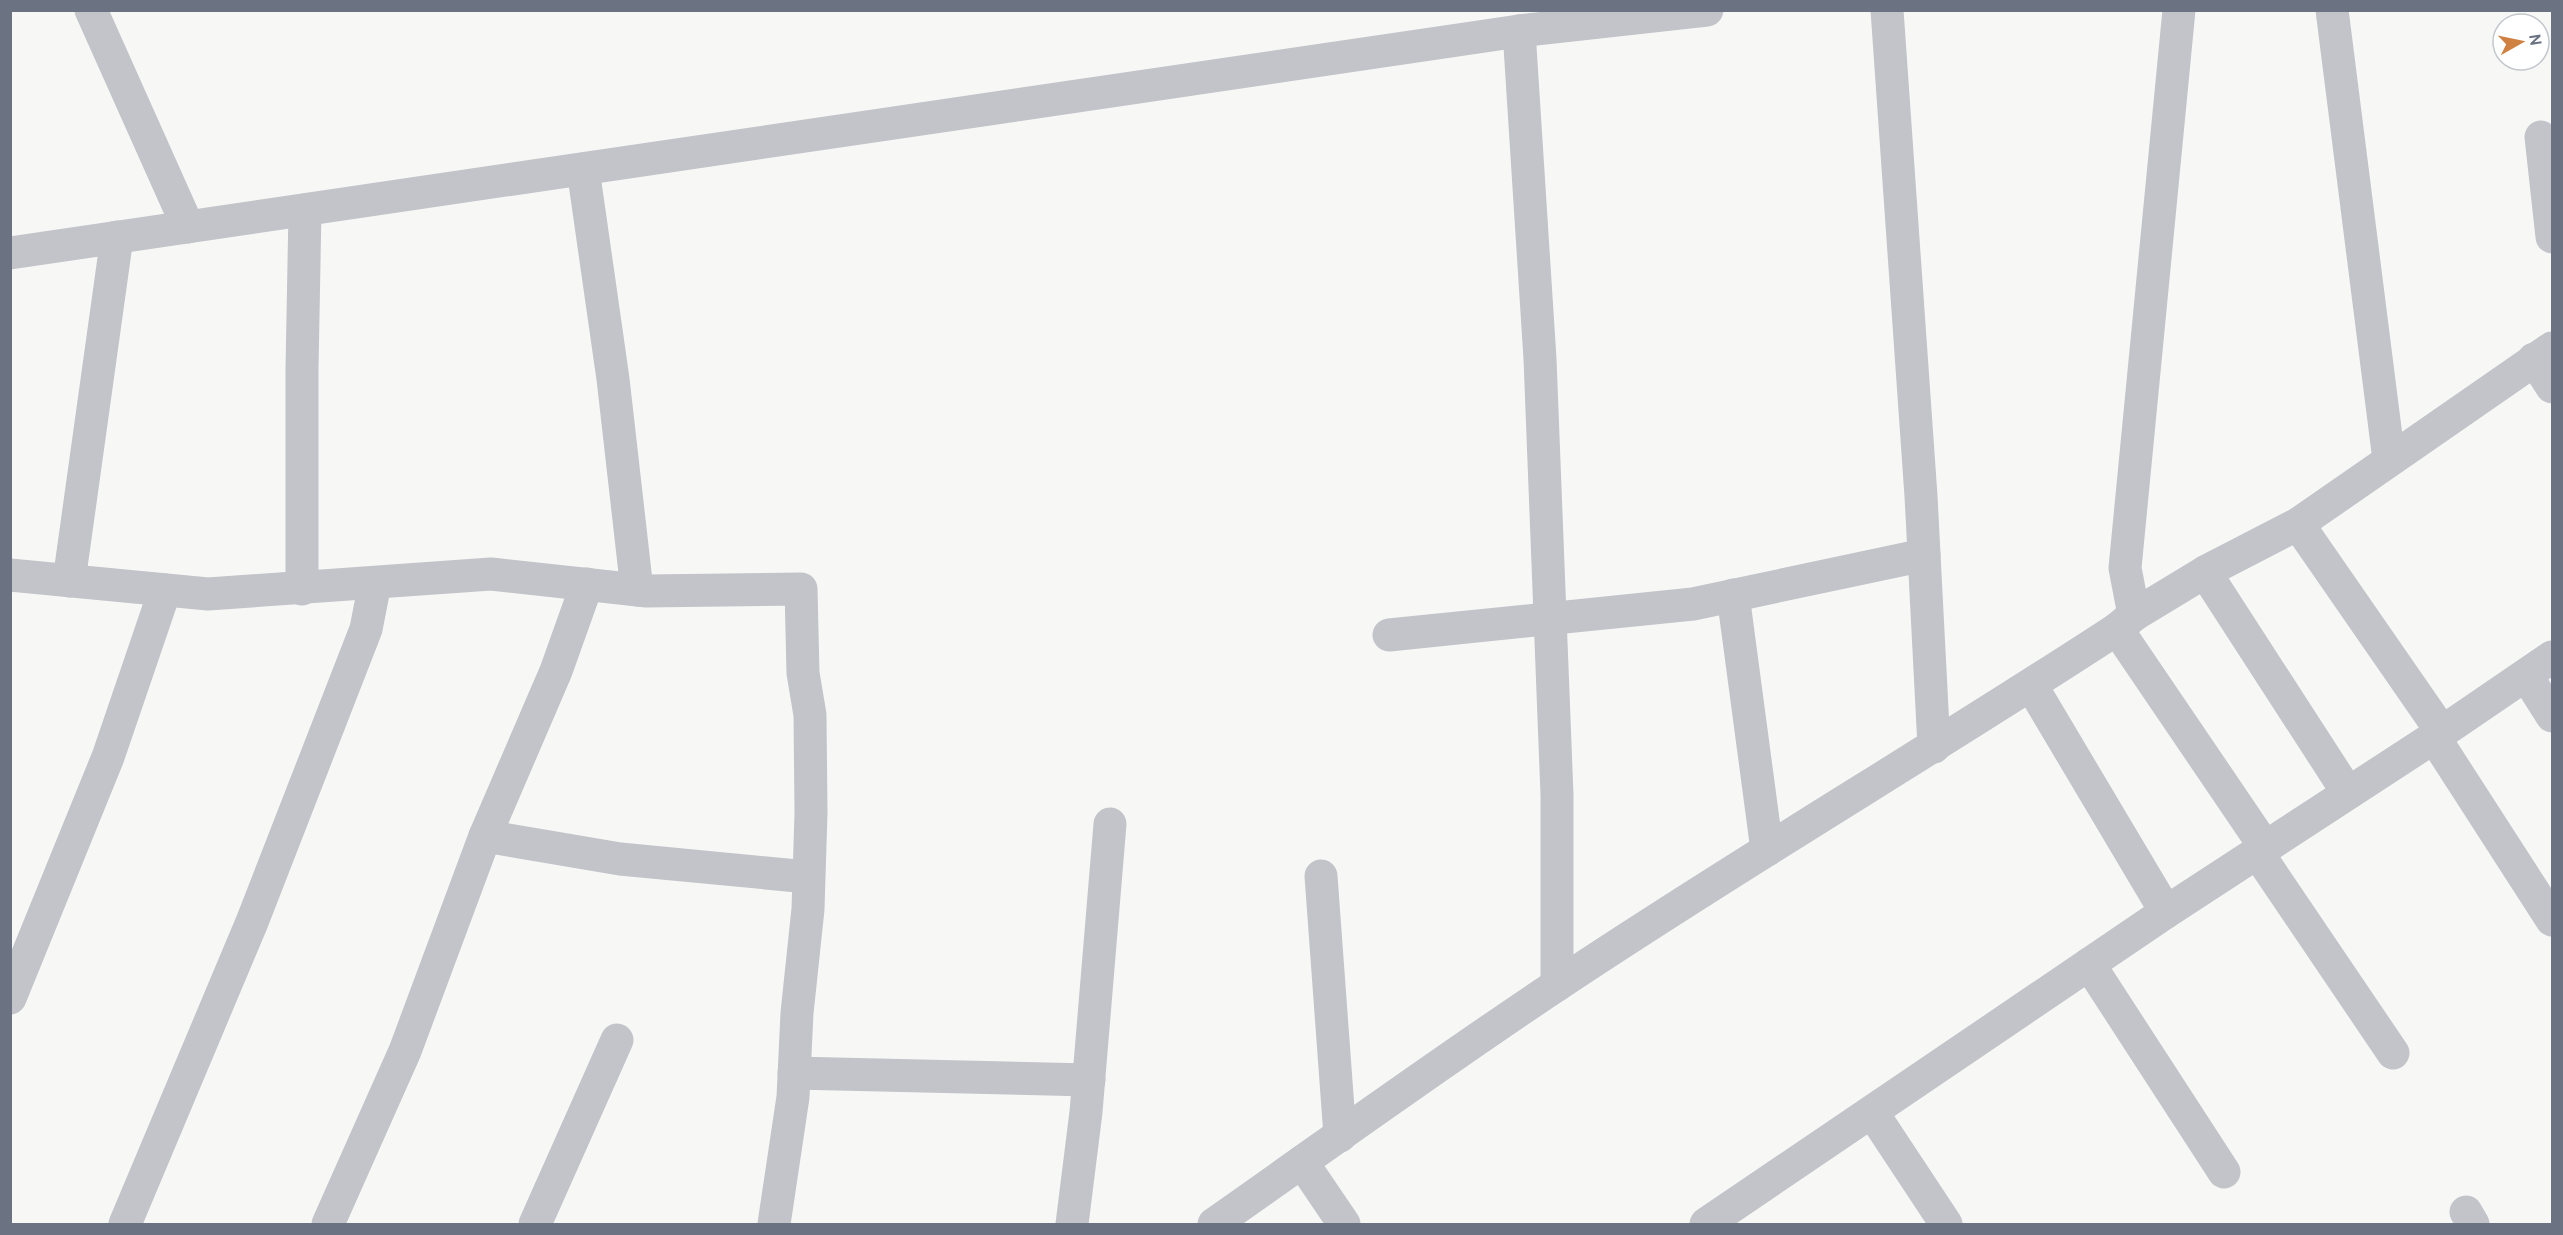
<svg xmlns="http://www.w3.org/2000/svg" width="2563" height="1235" font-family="Overpass,sans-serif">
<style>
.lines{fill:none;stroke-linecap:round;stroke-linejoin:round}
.minor{stroke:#c2c4c9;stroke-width:33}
.tertiary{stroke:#c2c4c9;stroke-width:33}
</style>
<rect width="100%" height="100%" fill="#f7f8f6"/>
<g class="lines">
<!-- minor -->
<g class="minor">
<polyline points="91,10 188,227"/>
<polyline points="1887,10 1921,496 1934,747"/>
<polyline points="2332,10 2389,460"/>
<polyline points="1519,31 1540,359 1557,795 1557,985"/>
<polyline points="2541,137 2552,237"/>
<polyline points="583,169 613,379 637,590"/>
<polyline points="2534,359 2552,387"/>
<polyline points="2298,524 2442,732"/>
<polyline points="2205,572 2348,793"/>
<polyline points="10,575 208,594 491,574 647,591 801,589 803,673 810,715 811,813 808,909 797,1013 793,1097 774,1224"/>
<polyline points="69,581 117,237"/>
<polyline points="302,589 302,369 305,210"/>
<polyline points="1733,595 1767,850"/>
<polyline points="2134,615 2125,568 2179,10"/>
<polyline points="2117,629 2265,847"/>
<polyline points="1389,635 1693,604 1924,555"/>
<polyline points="2526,675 2552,716"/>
<polyline points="2031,685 2166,912"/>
<polyline points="2434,737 2552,920"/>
<polyline points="485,836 620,859 808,877"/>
<polyline points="2257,852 2393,1053"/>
<polyline points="1321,876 1340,1136"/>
<polyline points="2089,964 2224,1172"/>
<polyline points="10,998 108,757 165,590"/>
<polyline points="794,1073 1089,1080"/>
<polyline points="1872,1112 1946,1224"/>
<polyline points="1302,1162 1344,1224"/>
<polyline points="2466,1212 2473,1224"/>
<polyline points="125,1224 252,922 366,629 375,583"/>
<polyline points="328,1224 405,1051 485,836 556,671 587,584"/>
<polyline points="535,1224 617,1040"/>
<polyline points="1072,1224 1086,1112 1110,824"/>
<path d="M 1214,1224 C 1328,1144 1441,1062 1557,985 C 1741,862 1932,750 2117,629 L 2134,615 L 2205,572 L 2298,524 L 2552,348"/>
<polyline points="1706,1224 2166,912 2442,732 2552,657"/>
</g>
<!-- tertiary -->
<polyline class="tertiary" points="10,253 1519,31 1707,10"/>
</g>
<!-- border -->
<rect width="2563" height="1235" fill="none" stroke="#6b7383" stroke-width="24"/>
<!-- north arrow -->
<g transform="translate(2521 42) rotate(81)"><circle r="28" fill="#ffffff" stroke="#c4c7cd" stroke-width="1.5"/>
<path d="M0-4.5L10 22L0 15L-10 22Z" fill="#ce8140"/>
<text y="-9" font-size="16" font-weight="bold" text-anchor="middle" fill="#6b7383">N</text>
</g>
</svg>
